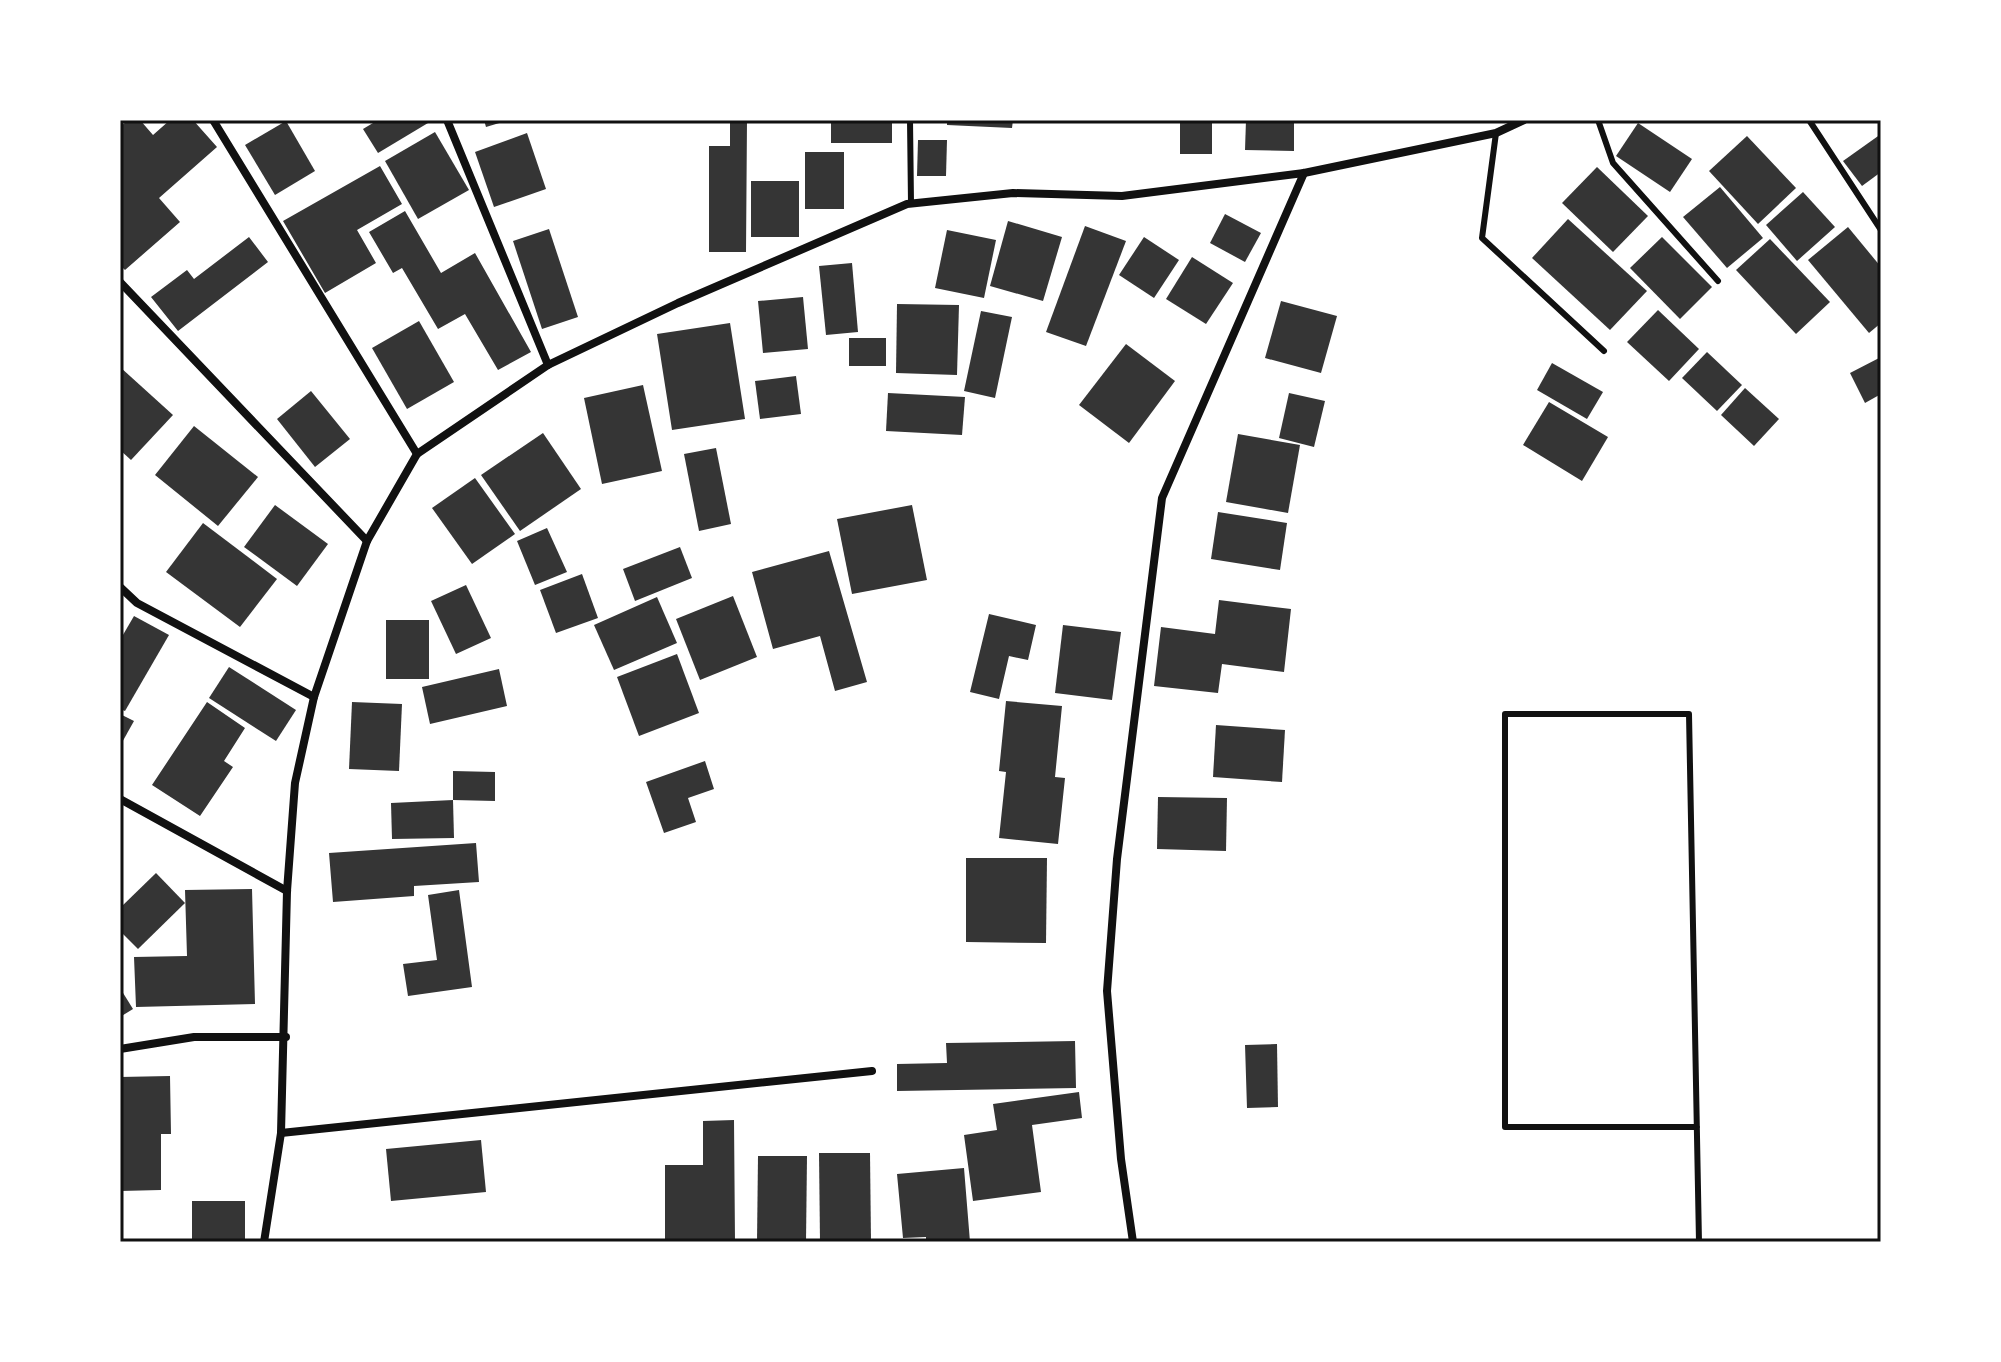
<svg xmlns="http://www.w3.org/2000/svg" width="2001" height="1362" font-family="'Roboto Condensed',sans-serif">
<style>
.building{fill:#353535}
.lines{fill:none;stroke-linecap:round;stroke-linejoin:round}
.service{stroke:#111;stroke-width:6}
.minor{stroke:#111;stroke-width:8}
.neatline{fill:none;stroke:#111;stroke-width:3}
</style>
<rect width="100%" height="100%" fill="#fff"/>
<!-- building -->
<g class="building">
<polygon points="128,120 140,120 153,135 170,120 193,120 217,147 159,198 180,222 125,270 120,265 120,127"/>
<polygon points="378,120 433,120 378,153 363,129"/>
<polygon points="484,120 506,120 506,121 486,127"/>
<polygon points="730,120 747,120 746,252 709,252 709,146 730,146"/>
<rect x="831" y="120" width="61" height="23"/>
<polygon points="947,120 1013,120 1012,128 947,125"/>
<rect x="1180" y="120" width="32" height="34"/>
<polygon points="1246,120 1294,120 1294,151 1245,150"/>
<polygon points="286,121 315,171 275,195 245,145"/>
<polygon points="1638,123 1692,159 1670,192 1616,156"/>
<polygon points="435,132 469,190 418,219 385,161"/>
<polygon points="527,133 546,189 494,207 475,152"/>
<polygon points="1881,134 1881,172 1862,186 1843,161"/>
<polygon points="1747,136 1796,188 1758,224 1709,171"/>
<polygon points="918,140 947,140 946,176 917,176"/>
<rect x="805" y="152" width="39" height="57"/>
<polygon points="380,166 402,204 357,230 376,263 325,293 283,221"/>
<polygon points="1597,167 1648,216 1613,252 1562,203"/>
<rect x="751" y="181" width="48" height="56"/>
<polygon points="1720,187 1763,238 1727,268 1683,217"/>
<polygon points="1803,192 1835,227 1797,261 1766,225"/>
<polygon points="405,211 441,273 475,253 531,352 498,370 465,314 438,329 402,268 393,273 369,232"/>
<polygon points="1225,214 1261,233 1245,262 1210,243"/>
<polygon points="1568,219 1647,291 1610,330 1532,258"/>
<polygon points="1008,221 1062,237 1043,301 990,286"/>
<polygon points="1085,226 1126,241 1086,346 1046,332"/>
<polygon points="1848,227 1881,267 1881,323 1869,333 1808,260"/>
<polygon points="549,229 578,317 542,329 513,241"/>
<polygon points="947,230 996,240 984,298 935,288"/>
<polygon points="249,237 268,262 178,331 151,297 187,270 194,279"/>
<polygon points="1144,237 1179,260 1154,298 1119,275"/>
<polygon points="1662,237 1712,287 1680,319 1630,268"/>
<polygon points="1770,239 1830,302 1796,334 1736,270"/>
<polygon points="1192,257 1233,283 1206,324 1166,299"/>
<polygon points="852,263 858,332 826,335 819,266"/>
<polygon points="803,297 808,349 763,353 758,301"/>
<polygon points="1281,301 1337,316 1321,373 1265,358"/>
<polygon points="897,304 959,305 957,375 896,373"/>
<polygon points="1658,310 1699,349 1669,381 1627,342"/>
<polygon points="981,311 1012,317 995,398 964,391"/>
<polygon points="419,321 454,382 407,409 372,348"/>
<polygon points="730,323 745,419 672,430 657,334"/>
<rect x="849" y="338" width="37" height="28"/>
<polygon points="1126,344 1175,381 1129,443 1079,405"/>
<polygon points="1707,352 1742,385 1717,411 1682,378"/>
<polygon points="1881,357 1881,394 1865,403 1850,373"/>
<polygon points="1552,363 1603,392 1587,419 1537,390"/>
<polygon points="120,367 173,415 131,460 120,450"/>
<polygon points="796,376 801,414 760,419 755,381"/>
<polygon points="643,385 662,471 602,484 584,398"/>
<polygon points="1745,388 1779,419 1754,446 1721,415"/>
<polygon points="311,391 350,439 315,467 277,419"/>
<polygon points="888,393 965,397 962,435 886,431"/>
<polygon points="1289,393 1325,401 1314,447 1279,438"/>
<polygon points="1549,402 1608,437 1582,481 1523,445"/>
<polygon points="194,426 258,477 218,526 155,475"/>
<polygon points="543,433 581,489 520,531 481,475"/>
<polygon points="1238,434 1300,445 1288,513 1226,502"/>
<polygon points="716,448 731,524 699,531 684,454"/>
<polygon points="475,478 515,534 472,564 432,508"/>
<polygon points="275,505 328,544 297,586 244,547"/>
<polygon points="912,505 927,580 852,594 837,519"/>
<polygon points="1218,512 1287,523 1280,570 1211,559"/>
<polygon points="203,523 277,579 240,627 166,572"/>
<polygon points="547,528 567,572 535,585 517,541"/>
<polygon points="680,547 692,578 635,601 623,569"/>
<polygon points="829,551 867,682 835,691 820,636 773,649 752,572"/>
<polygon points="582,574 598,618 556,633 540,590"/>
<polygon points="466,585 491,638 456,654 431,601"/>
<polygon points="733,596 757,657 700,680 676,619"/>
<polygon points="657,597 677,643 614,670 594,625"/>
<polygon points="1219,600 1291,609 1284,672 1222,664 1218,693 1154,686 1161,627 1215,634"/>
<polygon points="989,614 1036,625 1028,660 1009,656 999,699 970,692"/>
<polygon points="134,616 169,635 125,711 120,709 120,640"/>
<rect x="386" y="620" width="43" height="59"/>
<polygon points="1063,625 1121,632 1112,700 1055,693"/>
<polygon points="677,654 699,713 639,736 617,677"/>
<polygon points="229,667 296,710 276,741 209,698"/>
<polygon points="499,669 507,706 430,724 422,687"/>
<polygon points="1006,701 1062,706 1055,777 1065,778 1058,844 999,838 1006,772 999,771"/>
<polygon points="207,702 245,728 224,761 233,767 200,816 152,785"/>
<polygon points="352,702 402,704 399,771 349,769"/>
<polygon points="120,714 134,721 120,746"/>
<polygon points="1216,725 1285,730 1282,782 1213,777"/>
<polygon points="705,761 714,789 688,798 696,822 664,833 646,782"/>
<polygon points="453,771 495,772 495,801 453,800"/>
<polygon points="1158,797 1227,798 1226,851 1157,849"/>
<polygon points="453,800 454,838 392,839 391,803"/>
<polygon points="476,843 479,882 414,886 414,896 333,902 329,853"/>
<polygon points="966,858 1047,858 1046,943 966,942"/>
<polygon points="156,873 185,903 138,949 120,931 120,908"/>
<polygon points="252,889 255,1004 136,1007 134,957 187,956 185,890"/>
<polygon points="459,890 472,987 408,996 403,964 437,960 428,895"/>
<polygon points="120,988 133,1009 120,1017"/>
<polygon points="1075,1041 1076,1088 897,1091 897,1064 947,1063 946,1043"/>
<polygon points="1277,1044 1278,1107 1247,1108 1245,1045"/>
<polygon points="170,1076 171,1134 161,1134 161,1190 120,1191 120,1077"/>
<polygon points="1079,1092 1082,1118 1032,1125 1041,1192 973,1201 964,1135 997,1130 993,1104"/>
<polygon points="734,1120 735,1242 665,1242 665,1165 703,1165 703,1121"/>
<polygon points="481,1140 486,1192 391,1201 386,1149"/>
<polygon points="819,1153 870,1153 871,1242 820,1242"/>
<polygon points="758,1156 807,1156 806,1242 757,1242"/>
<polygon points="964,1168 970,1242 926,1242 926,1237 903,1238 897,1174"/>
<rect x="192" y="1201" width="53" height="41"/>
</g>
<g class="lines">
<!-- service -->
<g class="service">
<polyline points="910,120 911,203"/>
<polyline points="1598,120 1613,163 1718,281"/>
<polyline points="1809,120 1881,230"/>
<polyline points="1496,133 1482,238 1604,351"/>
<polyline points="1697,1127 1505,1127 1505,714 1689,714 1699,1242"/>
</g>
<!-- minor -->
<g class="minor">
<polyline points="213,120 417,454"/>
<polyline points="447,120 548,365"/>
<polyline points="120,282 367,541"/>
<polyline points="120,587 137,603 314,697"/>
<polyline points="120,799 287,891"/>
<polyline points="120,1049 194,1037 286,1037"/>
<polyline points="281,1133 872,1071"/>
<polyline points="264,1242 281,1133 287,891 295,783 314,697 367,541 417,454 548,365 678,303 907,204 1013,193 1122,196 1304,173 1496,133 1524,120"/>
<polyline points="1133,1242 1121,1159 1107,991 1117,859 1162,498 1304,173"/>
</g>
</g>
<!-- border -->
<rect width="2001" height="1362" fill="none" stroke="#ffffff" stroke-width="244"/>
<rect x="122" y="122" width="1757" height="1118" class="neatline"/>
</svg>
